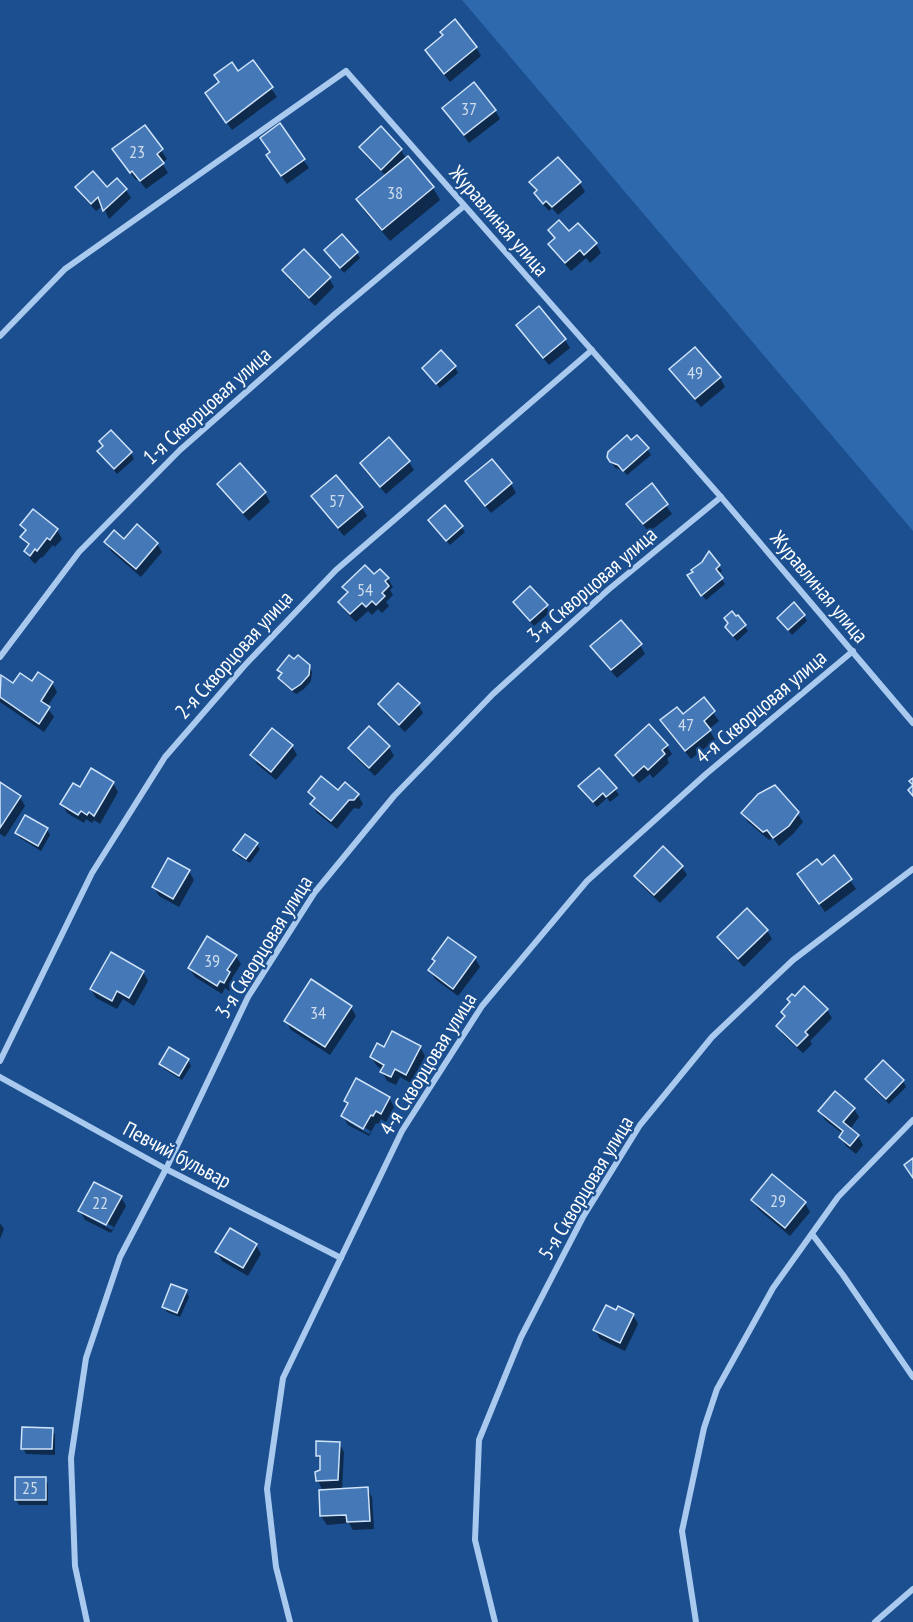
<svg xmlns="http://www.w3.org/2000/svg" width="913" height="1622" font-family="'PT Sans Narrow',sans-serif">
<style>
.green{fill:#2e69ad}
.shadow{fill:#0007;fill-rule:evenodd}
.building{fill:#4478b7;stroke:#cfe3fa;stroke-width:1.5}
.lines{fill:none;stroke-linecap:round;stroke-linejoin:round}
.minor{stroke:#a9c9ee;stroke-width:6}
.labels{text-anchor:middle;stroke-width:4.5;stroke-linejoin:round;paint-order:stroke}
.number-label{font-size:18px;fill:#d0dded}
.street-label{font-size:21px;fill:#fff;stroke:#1b4f8f}
</style>
<rect width="100%" height="100%" fill="#1b4f8f"/>
<!-- green -->
<polygon class="green" points="462,0 913,0 913,531"/>
<!-- shadow -->
<g class="shadow">
<polygon points="444,36 476,47 481,56 450,82 432,59 427,51"/>
<polygon points="253,62 277,97 232,130 207,94"/>
<polygon points="444,108 495,110 500,119 469,143"/>
<polygon points="279,126 309,168 287,184 273,164 271,153"/>
<polygon points="145,127 167,159 162,163 168,173 146,189 138,179 136,180 119,158"/>
<polygon points="381,128 401,150 406,159 433,188 440,200 390,241 365,212 358,200 386,176 366,156 361,147"/>
<polygon points="558,159 580,183 585,192 558,215 552,208 549,211 541,202 531,182"/>
<polygon points="77,187 126,190 131,198 109,219 103,206 96,211 82,196"/>
<polygon points="577,225 596,244 601,253 590,263 586,258 571,271 555,253 550,245 556,240 550,230 569,233"/>
<polygon points="357,253 360,258 344,273 330,256"/>
<polygon points="284,270 329,278 334,287 315,306 289,279"/>
<polygon points="518,326 565,340 570,348 549,365 523,334"/>
<polygon points="455,367 458,373 440,388 427,373"/>
<polygon points="671,369 720,378 725,387 701,407 676,378"/>
<polygon points="111,432 131,453 134,459 117,474 99,452 104,447"/>
<polygon points="631,442 647,449 651,455 627,475 623,470 615,468 609,457"/>
<polygon points="492,461 511,484 516,493 491,513 472,490 467,482"/>
<polygon points="409,462 414,470 386,494 366,472 361,463"/>
<polygon points="240,465 265,493 270,502 249,521 224,493 219,484"/>
<polygon points="652,486 672,514 649,532 633,513"/>
<polygon points="313,496 362,508 367,516 344,536 318,505"/>
<polygon points="430,521 461,527 465,532 450,545"/>
<polygon points="22,525 57,530 62,539 55,547 53,545 42,558 41,557 35,564 31,560 26,551 29,547 22,537 26,532"/>
<polygon points="124,541 157,544 162,552 141,577 111,551 106,542"/>
<polygon points="719,566 722,571 718,574 725,584 706,600 692,581"/>
<polygon points="374,576 388,579 393,587 390,590 393,595 386,602 389,606 382,613 378,609 372,615 368,611 356,622 345,611 340,602 348,594 344,587"/>
<polygon points="530,588 550,612 534,626 514,603"/>
<polygon points="804,616 807,621 792,635 779,618"/>
<polygon points="738,617 748,631 737,641 730,632"/>
<polygon points="640,645 645,654 617,678 597,655 592,646"/>
<polygon points="295,661 309,666 312,672 311,681 304,689 296,694 283,684 279,679 282,675 279,670"/>
<polygon points="1,677 14,685 32,683 52,683 57,692 47,707 54,717 44,732 0,702"/>
<polygon points="703,699 719,721 709,729 715,740 691,759 667,730 662,721 683,716"/>
<polygon points="418,704 423,713 405,732 385,713 380,705"/>
<polygon points="649,726 667,746 672,754 667,759 669,763 653,778 650,774 639,783 622,764 617,756"/>
<polygon points="292,746 297,755 276,780 257,764 252,755"/>
<polygon points="389,747 394,756 375,776 355,757 350,748"/>
<polygon points="113,783 118,792 100,824 94,820 92,823 86,819 84,823 67,813 62,804 81,789"/>
<polygon points="0,784 20,797 25,806 5,837 0,834"/>
<polygon points="615,789 619,795 610,802 607,798 597,807 584,792"/>
<polygon points="310,792 338,792 358,795 363,804 359,809 354,808 337,829 317,813 312,805 315,801"/>
<polygon points="743,813 797,813 803,822 793,834 779,846 773,838 769,840 748,822"/>
<polygon points="47,829 50,835 41,851 20,838 16,833"/>
<polygon points="256,844 260,849 250,863 238,856 235,850"/>
<polygon points="834,857 856,889 825,912 799,874 821,867"/>
<polygon points="682,867 687,875 660,903 641,885 636,876"/>
<polygon points="189,871 194,880 179,907 159,896 154,887"/>
<polygon points="767,931 772,939 744,967 724,946 719,937"/>
<polygon points="236,956 241,964 232,978 234,982 229,991 225,988 222,994 195,977 189,968"/>
<polygon points="475,958 480,967 458,996 435,979 430,970"/>
<polygon points="143,972 148,981 134,1006 123,999 117,1009 96,998 91,989"/>
<polygon points="351,1007 356,1016 330,1055 291,1030 286,1021"/>
<polygon points="827,1010 832,1018 810,1041 812,1044 803,1053 783,1035 778,1026 786,1018 783,1013"/>
<polygon points="393,1033 420,1047 425,1056 411,1083 400,1077 396,1085 387,1081 382,1072 383,1070 377,1066 371,1057 384,1049"/>
<polygon points="188,1060 191,1066 182,1080 164,1069 160,1064"/>
<polygon points="883,1062 903,1081 906,1087 889,1104 870,1085 866,1079"/>
<path d="M 389,1098 L 394,1107 L 386,1122 L 381,1119 L 378,1124 L 376,1123 L 369,1136 L 348,1125 L 343,1116 L 349,1106 L 345,1101 ZM 348,1119 L 371,1131 L 369,1134 L 348,1122 Z"/>
<polygon points="854,1109 859,1117 850,1129 858,1136 863,1145 856,1154 846,1146 841,1137 843,1134 825,1120 820,1111"/>
<path d="M 121,1197 L 126,1206 L 111,1233 L 85,1220 L 80,1211 ZM 86,1213 L 114,1227 L 112,1230 L 86,1216 Z"/>
<polygon points="753,1200 805,1203 810,1212 790,1236 758,1209"/>
<polygon points="0,1223 4,1229 0,1239"/>
<polygon points="256,1245 261,1254 248,1276 222,1261 217,1252"/>
<polygon points="186,1291 189,1297 180,1317 167,1312 164,1307"/>
<polygon points="633,1315 638,1324 625,1351 600,1339 595,1330"/>
<polygon points="52,1430 55,1435 55,1455 26,1454 23,1448"/>
<polygon points="339,1443 344,1452 342,1490 367,1488 372,1497 374,1529 353,1530 349,1523 327,1525 321,1516 323,1491 318,1481 322,1471 322,1463 317,1456"/>
<polygon points="45,1478 48,1484 48,1505 19,1505 16,1500"/>
</g>
<!-- building -->
<g class="building">
<polygon points="455,19 477,47 444,74 425,50 443,35 440,32"/>
<polygon points="253,60 273,87 226,123 205,93 219,82 214,75 232,62 238,71"/>
<polygon points="474,82 496,110 464,135 442,108"/>
<polygon points="280,123 305,159 281,176 266,155 270,152 260,138"/>
<polygon points="145,125 163,149 157,154 164,163 140,181 132,171 130,173 112,149"/>
<polygon points="381,126 402,149 381,170 359,147"/>
<polygon points="408,156 434,187 382,230 356,199"/>
<polygon points="558,157 581,182 552,207 546,201 543,204 534,193 537,190 529,182"/>
<polygon points="93,171 107,187 117,178 127,189 103,211 98,197 91,204 75,187"/>
<polygon points="559,220 569,231 578,223 597,243 584,255 580,250 565,263 548,244 555,238 548,230"/>
<polygon points="342,234 358,252 340,268 324,250"/>
<polygon points="304,249 331,277 309,298 282,270"/>
<polygon points="539,306 566,339 543,358 516,325"/>
<polygon points="695,347 721,377 695,399 669,369"/>
<polygon points="441,350 456,366 436,384 422,368"/>
<polygon points="111,430 132,452 114,469 97,451 103,446 99,441"/>
<polygon points="627,435 631,440 637,435 649,448 623,471 618,465 610,462 607,457 608,452"/>
<polygon points="389,437 410,461 380,487 360,463"/>
<polygon points="492,459 512,483 485,506 465,481"/>
<polygon points="240,463 266,492 243,513 217,484"/>
<polygon points="336,475 363,507 338,528 311,496"/>
<polygon points="652,483 668,504 643,524 626,504"/>
<polygon points="445,505 463,526 446,541 428,520"/>
<polygon points="33,509 58,529 50,540 47,538 37,551 35,549 30,556 24,551 29,544 20,537 26,530 20,525"/>
<polygon points="137,524 158,543 136,569 104,542 114,530 124,539"/>
<polygon points="709,551 720,565 716,569 723,578 701,596 687,575 693,572 691,570 702,562"/>
<polygon points="365,565 374,574 380,569 389,578 385,581 389,586 382,593 385,596 376,605 372,601 366,607 362,603 350,614 338,602 348,592 342,587"/>
<polygon points="530,586 548,605 530,621 513,602"/>
<polygon points="794,602 805,615 788,630 777,618"/>
<polygon points="732,611 736,616 738,615 746,625 733,636 725,627 728,623 724,618"/>
<polygon points="621,620 642,644 611,670 590,646"/>
<polygon points="289,655 294,659 298,655 310,665 309,675 301,684 292,690 278,678 282,673 277,670"/>
<polygon points="38,672 53,682 41,701 50,707 39,724 0,697 1,675 13,683 20,673 32,681"/>
<polygon points="398,683 420,703 399,725 378,704"/>
<polygon points="704,697 715,711 704,721 711,730 685,751 660,720 677,707 683,714"/>
<polygon points="649,724 668,745 662,750 665,754 648,770 644,766 633,776 615,755"/>
<polygon points="369,726 390,746 369,768 348,748"/>
<polygon points="272,728 293,745 271,772 250,755"/>
<polygon points="91,768 114,782 94,816 89,812 87,815 81,811 78,815 60,804 73,783 80,787"/>
<polygon points="599,768 617,788 606,797 603,793 593,802 578,786"/>
<polygon points="321,776 338,790 345,782 359,794 354,800 349,800 331,821 310,804 315,798 308,792"/>
<polygon points="913,778 913,796 908,790 913,785 909,781"/>
<polygon points="0,782 21,796 0,828"/>
<polygon points="775,785 799,812 789,826 773,838 767,830 763,832 741,813 758,794"/>
<polygon points="25,815 48,828 38,846 15,833"/>
<polygon points="245,834 258,843 246,859 233,850"/>
<polygon points="663,846 683,866 654,895 634,876"/>
<polygon points="834,855 852,879 819,904 797,874 817,859 822,865"/>
<polygon points="168,858 190,870 173,899 152,887"/>
<polygon points="747,908 768,930 738,959 717,937"/>
<polygon points="207,936 237,955 227,970 230,972 224,983 220,981 217,986 188,968"/>
<polygon points="448,937 476,957 453,989 428,970 435,961 432,959"/>
<polygon points="111,952 144,971 129,998 117,991 112,1001 90,989"/>
<polygon points="311,979 352,1006 325,1047 284,1021"/>
<polygon points="804,986 828,1009 805,1032 808,1035 797,1046 776,1026 785,1016 781,1012 790,1002 787,999 792,994 795,996"/>
<polygon points="392,1031 421,1046 406,1075 395,1069 391,1077 380,1072 384,1065 370,1057 377,1043 384,1047"/>
<polygon points="169,1047 189,1059 179,1076 159,1064"/>
<polygon points="883,1060 904,1080 886,1099 865,1079"/>
<polygon points="356,1078 390,1097 381,1114 376,1111 373,1116 371,1115 363,1129 341,1116 348,1103 344,1101"/>
<polygon points="835,1091 855,1108 843,1122 859,1135 850,1146 839,1137 843,1131 818,1111"/>
<polygon points="913,1158 913,1178 904,1165"/>
<polygon points="772,1174 806,1202 785,1228 751,1200"/>
<polygon points="94,1182 122,1196 106,1225 78,1211"/>
<polygon points="230,1228 257,1244 243,1268 215,1252"/>
<polygon points="171,1284 187,1290 177,1313 162,1307"/>
<polygon points="606,1305 616,1310 618,1306 634,1314 620,1343 593,1330"/>
<polygon points="22,1427 53,1428 52,1449 21,1449"/>
<polygon points="316,1441 340,1442 338,1480 316,1481 315,1472 320,1470 320,1456 316,1456"/>
<rect x="15" y="1477" width="31" height="23"/>
<polygon points="368,1487 370,1521 347,1522 346,1515 320,1516 319,1490"/>
</g>
<g class="lines">
<!-- minor -->
<g class="minor">
<polyline points="0,336 65,269 346,71 721,497 913,723"/>
<polyline points="0,657 79,552 180,450 335,314 464,206"/>
<polyline points="0,1061 92,873 165,757 245,665 336,570 592,350"/>
<polyline points="0,1077 166,1169 341,1258"/>
<polyline points="812,1234 843,1275 913,1377"/>
<polyline points="87,1622 75,1566 71,1458 86,1358 120,1257 166,1169 248,997 315,892 394,796 493,694 608,590 721,497"/>
<polyline points="290,1622 276,1567 267,1489 283,1378 402,1131 482,1006 587,881 706,774 853,651"/>
<polyline points="495,1622 475,1540 479,1440 521,1337 583,1217 640,1125 712,1037 793,960 913,869"/>
<polyline points="696,1622 682,1531 704,1428 717,1389 773,1288 838,1197 913,1120"/>
<polyline points="875,1622 913,1589"/>
</g>
</g>
<g class="labels">
<!-- number labels -->
<g class="number-label">
<text x="469" y="115">37</text>
<text x="137" y="158">23</text>
<text x="395" y="199">38</text>
<text x="695" y="379">49</text>
<text x="337" y="507">57</text>
<text x="365" y="596">54</text>
<text x="686" y="731">47</text>
<text x="212" y="967">39</text>
<text x="318" y="1019">34</text>
<text x="778" y="1207">29</text>
<text x="100" y="1209">22</text>
<text x="30" y="1494">25</text>
</g>
<!-- street labels -->
<g class="street-label">
<text transform="translate(499 221) rotate(49)" y="7">Журавлиная улица</text>
<text transform="translate(207 406) rotate(-42)" y="7">1-я Скворцовая улица</text>
<text transform="translate(592 585) rotate(-41)" y="7">3-я Скворцовая улица</text>
<text transform="translate(819 587) rotate(50)" y="7">Журавлиная улица</text>
<text transform="translate(234 655) rotate(-48)" y="7">2-я Скворцовая улица</text>
<text transform="translate(761 707) rotate(-40)" y="7">4-я Скворцовая улица</text>
<text transform="translate(264 947) rotate(-58)" y="7">3-я Скворцовая улица</text>
<text transform="translate(428 1064) rotate(-58)" y="7">4-я Скворцовая улица</text>
<text transform="translate(177 1155) rotate(28)" y="7">Певчий бульвар</text>
<text transform="translate(586 1188) rotate(-59)" y="7">5-я Скворцовая улица</text>
</g>
</g>
</svg>
